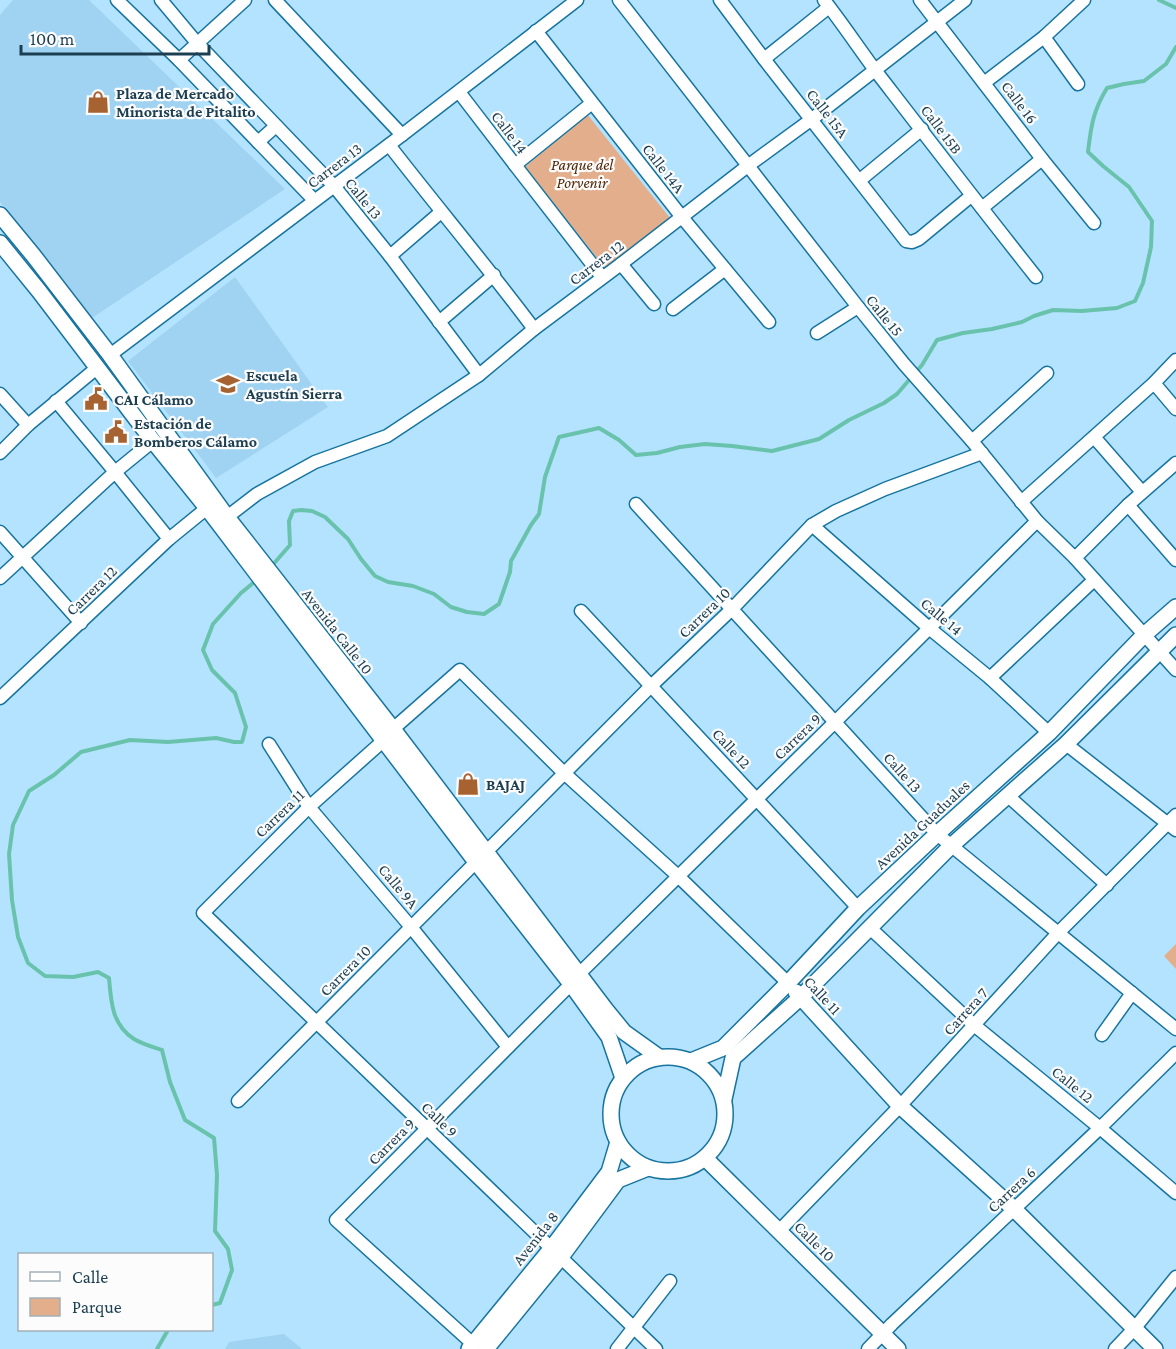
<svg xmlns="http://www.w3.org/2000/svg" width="1176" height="1349" font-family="'Crimson Pro',serif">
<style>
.built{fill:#a0d3f1}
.green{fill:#e3ae8b}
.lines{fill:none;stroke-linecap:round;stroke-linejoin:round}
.stream{stroke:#69c3ac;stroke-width:4}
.minor-casing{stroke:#17749e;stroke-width:15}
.major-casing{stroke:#17749e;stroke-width:18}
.minor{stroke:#fff;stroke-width:12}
.major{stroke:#fff;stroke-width:15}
.labels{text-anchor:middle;stroke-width:4.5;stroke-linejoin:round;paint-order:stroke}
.poi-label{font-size:16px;font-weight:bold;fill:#1b3e51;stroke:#fcfcfc;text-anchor:start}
.street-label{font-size:16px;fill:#1b3e51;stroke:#fcfcfc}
.park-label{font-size:16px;font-style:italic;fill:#502705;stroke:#fcfcfc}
</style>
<rect width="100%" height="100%" fill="#b4e3ff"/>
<!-- built -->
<g class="built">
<polygon points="13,0 89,0 285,189 89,320 0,202 0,15"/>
<polygon points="235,277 328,407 216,478 128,361"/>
<polygon points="284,1334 302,1349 225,1349 229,1342"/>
</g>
<!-- green -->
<g class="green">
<polygon points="587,114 670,218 605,268 525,167"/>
<polygon points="1176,944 1176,969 1164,956"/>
</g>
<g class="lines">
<!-- stream -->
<g class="stream">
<polyline points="1159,0 1176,8"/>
<path d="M 270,568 L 290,545 L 289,521 L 293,511 L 301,510 L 312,511 L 325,517 L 348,539 L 361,559 L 375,576 L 388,582 L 413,586 L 434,594 L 451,607 L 467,612 L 484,614 L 499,604 L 510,572 L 511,561 L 531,525 L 539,514 L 545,477 L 559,437 L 599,428 L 619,440 L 636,455 L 657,453 L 680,447 L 705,444 L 732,446 L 772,451 L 819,439 L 849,420 L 884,403 L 897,394 L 922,365 L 937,340 L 963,333 L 992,329 L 1022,322 L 1034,316 L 1053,310 L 1082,311 L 1117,308 L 1135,301 L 1143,283 L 1151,247 L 1152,221 L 1129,187 L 1103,166 L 1088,152 C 1091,126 1093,111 1107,88 L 1124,84 L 1144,81 L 1166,64 L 1176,47"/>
<path d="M 212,1305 L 220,1303 L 232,1270 L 228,1249 L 215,1231 L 217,1175 L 214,1138 L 185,1120 L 170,1082 L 162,1050 C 153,1047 142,1044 134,1039 C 112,1025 111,1002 109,978 L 98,972 L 73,977 L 45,976 L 28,963 L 18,937 L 12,900 L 9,854 L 13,825 L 29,791 L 54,775 L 81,752 L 130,740 L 168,742 L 216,738 L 234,742 L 242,742 L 246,727 L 235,693 L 212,670 L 203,650 L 213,624 L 241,593 L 258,579"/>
<polyline points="157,1349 168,1330"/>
</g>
<!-- minor casing -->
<g class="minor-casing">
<g id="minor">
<polyline points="117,0 179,60 314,200"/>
<polyline points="161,0 197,43 334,186 390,256 479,375"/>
<polyline points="275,0 402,135"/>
<polyline points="619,0 858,307 904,364 972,441 1037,521 1075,558 1176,670"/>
<polyline points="720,0 764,59 906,241 912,242 919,239 971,196"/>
<path d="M 824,0 C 842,23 858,47 875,70 C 929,140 982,209 1036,277"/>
<polyline points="920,0 1042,159 1094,223"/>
<polyline points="536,31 681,216 769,322"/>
<polyline points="1044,37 1078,84"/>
<polyline points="764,59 829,7"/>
<polyline points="179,60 245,0"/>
<polyline points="984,83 1044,37 1084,0"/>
<polyline points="459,92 515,165 602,277"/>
<polyline points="258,142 276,126"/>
<path d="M 389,145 C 437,207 487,266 534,329"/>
<polyline points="515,165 592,103"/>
<polyline points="860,180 922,129"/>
<polyline points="982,208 1042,159"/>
<polyline points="390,256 441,212"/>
<polyline points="621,264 654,304"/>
<polyline points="673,309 725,269"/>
<polyline points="439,322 494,275"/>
<polyline points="817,333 858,307"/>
<polyline points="110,355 402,135 577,0"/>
<polyline points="1154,383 1176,409"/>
<polyline points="0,394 28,425"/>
<polyline points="56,401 115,472 169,539"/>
<polyline points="1094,437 1142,492"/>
<polyline points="972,441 1047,373"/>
<polyline points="0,453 28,425 98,367"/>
<polyline points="1021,502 1154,383 1176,360"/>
<polyline points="636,504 937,834 1176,1029"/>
<polyline points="1128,505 1176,560"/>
<polyline points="227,517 257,494 315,462 387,436 479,375 534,329 621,264 749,165 812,119 965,0"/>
<polyline points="812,525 929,628 990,678 1049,733"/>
<polyline points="0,532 81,623"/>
<polyline points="1075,558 1128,505 1176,463"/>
<polyline points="0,578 115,472 153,441"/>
<polyline points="581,611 858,908"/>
<polyline points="990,678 1094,580"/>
<polyline points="0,698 169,539 207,508"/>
<polyline points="393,729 460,670 564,773 678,876 788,983"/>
<polyline points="383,741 309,807 203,913 656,1349"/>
<polyline points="269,744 309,807 411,927 508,1047"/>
<polyline points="1066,744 1176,830"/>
<polyline points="1008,796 1107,885"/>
<polyline points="486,852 651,686 732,609 812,525 836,511 885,489 982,453"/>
<polyline points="870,928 974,1025 1100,1128 1176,1193"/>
<polyline points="579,974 835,722 1037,521"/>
<polyline points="1102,1035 1132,993"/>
<polyline points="238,1101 476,862"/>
<polyline points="779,1231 900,1106 1058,933 1176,815"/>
<polyline points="473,1344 336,1220 571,984"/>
<polyline points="617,1349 670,1281"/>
<polyline points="868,1349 892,1324 1100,1128 1176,1053"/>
<polyline points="1115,1349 1134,1329 1176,1277"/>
</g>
</g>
<!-- major casing -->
<g class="major-casing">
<g id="major">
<polyline points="0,215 33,255 110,355 227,517 393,729 606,1010 624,1032 659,1057"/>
<polyline points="0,243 39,291 153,441 207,508 476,862 571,984 609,1037 623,1078"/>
<polyline points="796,992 900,1106 1014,1209 1155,1349"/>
<circle cx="668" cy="1114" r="57"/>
<polyline points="691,1061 723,1048 788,983 858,908 937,834 1049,733 1144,635 1176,607"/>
<polyline points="724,1099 733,1058 801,997 951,846 1066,744 1176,635"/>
<polyline points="705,1158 898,1349"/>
<polyline points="469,1349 551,1249 609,1172 618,1142"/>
<polyline points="486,1349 561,1257 618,1180 648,1168"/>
</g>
</g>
<!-- minor -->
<use href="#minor" class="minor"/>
<!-- major -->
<use href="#major" class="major"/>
</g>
<!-- icons -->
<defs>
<g id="shop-bare" transform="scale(1.8)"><path d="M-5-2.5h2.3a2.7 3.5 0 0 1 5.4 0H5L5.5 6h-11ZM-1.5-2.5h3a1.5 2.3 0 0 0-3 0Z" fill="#a66331" stroke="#fcfcfc" stroke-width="2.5" paint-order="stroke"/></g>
<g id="school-bare" transform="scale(1.8)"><path d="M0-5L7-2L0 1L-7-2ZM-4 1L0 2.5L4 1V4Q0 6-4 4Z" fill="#a66331" stroke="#fcfcfc" stroke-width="2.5" paint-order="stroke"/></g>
<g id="civic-bare" transform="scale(1.8)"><path d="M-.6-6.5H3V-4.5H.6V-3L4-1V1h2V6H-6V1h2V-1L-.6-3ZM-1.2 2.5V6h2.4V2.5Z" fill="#a66331" stroke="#fcfcfc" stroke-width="2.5" paint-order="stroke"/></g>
</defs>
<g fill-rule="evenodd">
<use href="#shop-bare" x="98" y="102"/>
<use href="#school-bare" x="228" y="384"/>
<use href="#civic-bare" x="96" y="399"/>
<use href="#civic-bare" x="116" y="432"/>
<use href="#shop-bare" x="468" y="784"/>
</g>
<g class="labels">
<!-- poi labels -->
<g class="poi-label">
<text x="116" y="99">Plaza de Mercado<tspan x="116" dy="18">Minorista de Pitalito</tspan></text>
<text x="246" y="381">Escuela<tspan x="246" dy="18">Agustín Sierra</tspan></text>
<text x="114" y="405">CAI Cálamo</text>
<text x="134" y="429">Estación de<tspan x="134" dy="18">Bomberos Cálamo</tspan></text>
<text x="486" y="790">BAJAJ</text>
</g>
<!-- street labels -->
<g class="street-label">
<text transform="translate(1020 102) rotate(53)" y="6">Calle 16</text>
<text transform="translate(828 113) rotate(52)" y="6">Calle 15A</text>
<text transform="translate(942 129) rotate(53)" y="6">Calle 15B</text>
<text transform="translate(510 132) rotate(53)" y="6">Calle 14</text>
<text transform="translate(334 165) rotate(-37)" y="6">Carrera 13</text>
<text transform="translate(664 168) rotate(52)" y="6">Calle 14A</text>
<text transform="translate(364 198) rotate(51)" y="6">Calle 13</text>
<text transform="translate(596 262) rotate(-37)" y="6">Carrera 12</text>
<text transform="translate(885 315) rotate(51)" y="6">Calle 15</text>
<text transform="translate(91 590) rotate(-44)" y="6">Carrera 12</text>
<text transform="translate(704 612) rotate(-44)" y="6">Carrera 10</text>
<text transform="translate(942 616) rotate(40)" y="6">Calle 14</text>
<text transform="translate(338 631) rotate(52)" y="6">Avenida Calle 10</text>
<text transform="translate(797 736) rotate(-44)" y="6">Carrera 9</text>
<text transform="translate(732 748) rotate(47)" y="6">Calle 12</text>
<text transform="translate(903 772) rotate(48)" y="6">Calle 13</text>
<text transform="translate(279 813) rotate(-44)" y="6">Carrera 11</text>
<text transform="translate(922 824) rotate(-43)" y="6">Avenida Guaduales</text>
<text transform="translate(399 886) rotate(50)" y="6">Calle 9A</text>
<text transform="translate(345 970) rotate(-45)" y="6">Carrera 10</text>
<text transform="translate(823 995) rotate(47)" y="6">Calle 11</text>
<text transform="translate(965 1011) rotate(-48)" y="6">Carrera 7</text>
<text transform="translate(1073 1084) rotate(39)" y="6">Calle 12</text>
<text transform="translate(440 1119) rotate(44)" y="6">Calle 9</text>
<text transform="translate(391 1141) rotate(-45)" y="6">Carrera 9</text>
<text transform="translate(1011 1189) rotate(-43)" y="6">Carrera 6</text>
<text transform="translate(535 1238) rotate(-52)" y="6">Avenida 8</text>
<text transform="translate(815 1241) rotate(45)" y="6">Calle 10</text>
</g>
<!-- park labels -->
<g class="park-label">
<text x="582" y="170">Parque del<tspan x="582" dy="18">Porvenir</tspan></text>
</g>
</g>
<!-- legend -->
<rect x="18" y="1253" width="195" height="78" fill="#fcfcfc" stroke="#a2b0b8" stroke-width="1.5"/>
<rect x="30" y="1272" width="30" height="9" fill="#ffffff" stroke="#a2b0b8" stroke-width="1.5"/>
<text x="72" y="1283" font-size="18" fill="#1b3e51">Calle</text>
<rect x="30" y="1298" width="30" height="18" fill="#e3ae8b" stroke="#a2b0b8" stroke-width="1.5"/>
<text x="72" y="1313" font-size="18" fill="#1b3e51">Parque</text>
<!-- scale -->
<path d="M21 45v9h188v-9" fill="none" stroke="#1b3e51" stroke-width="3"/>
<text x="30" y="45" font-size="18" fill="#1b3e51" stroke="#fcfcfc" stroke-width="4.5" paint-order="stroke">100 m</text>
</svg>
